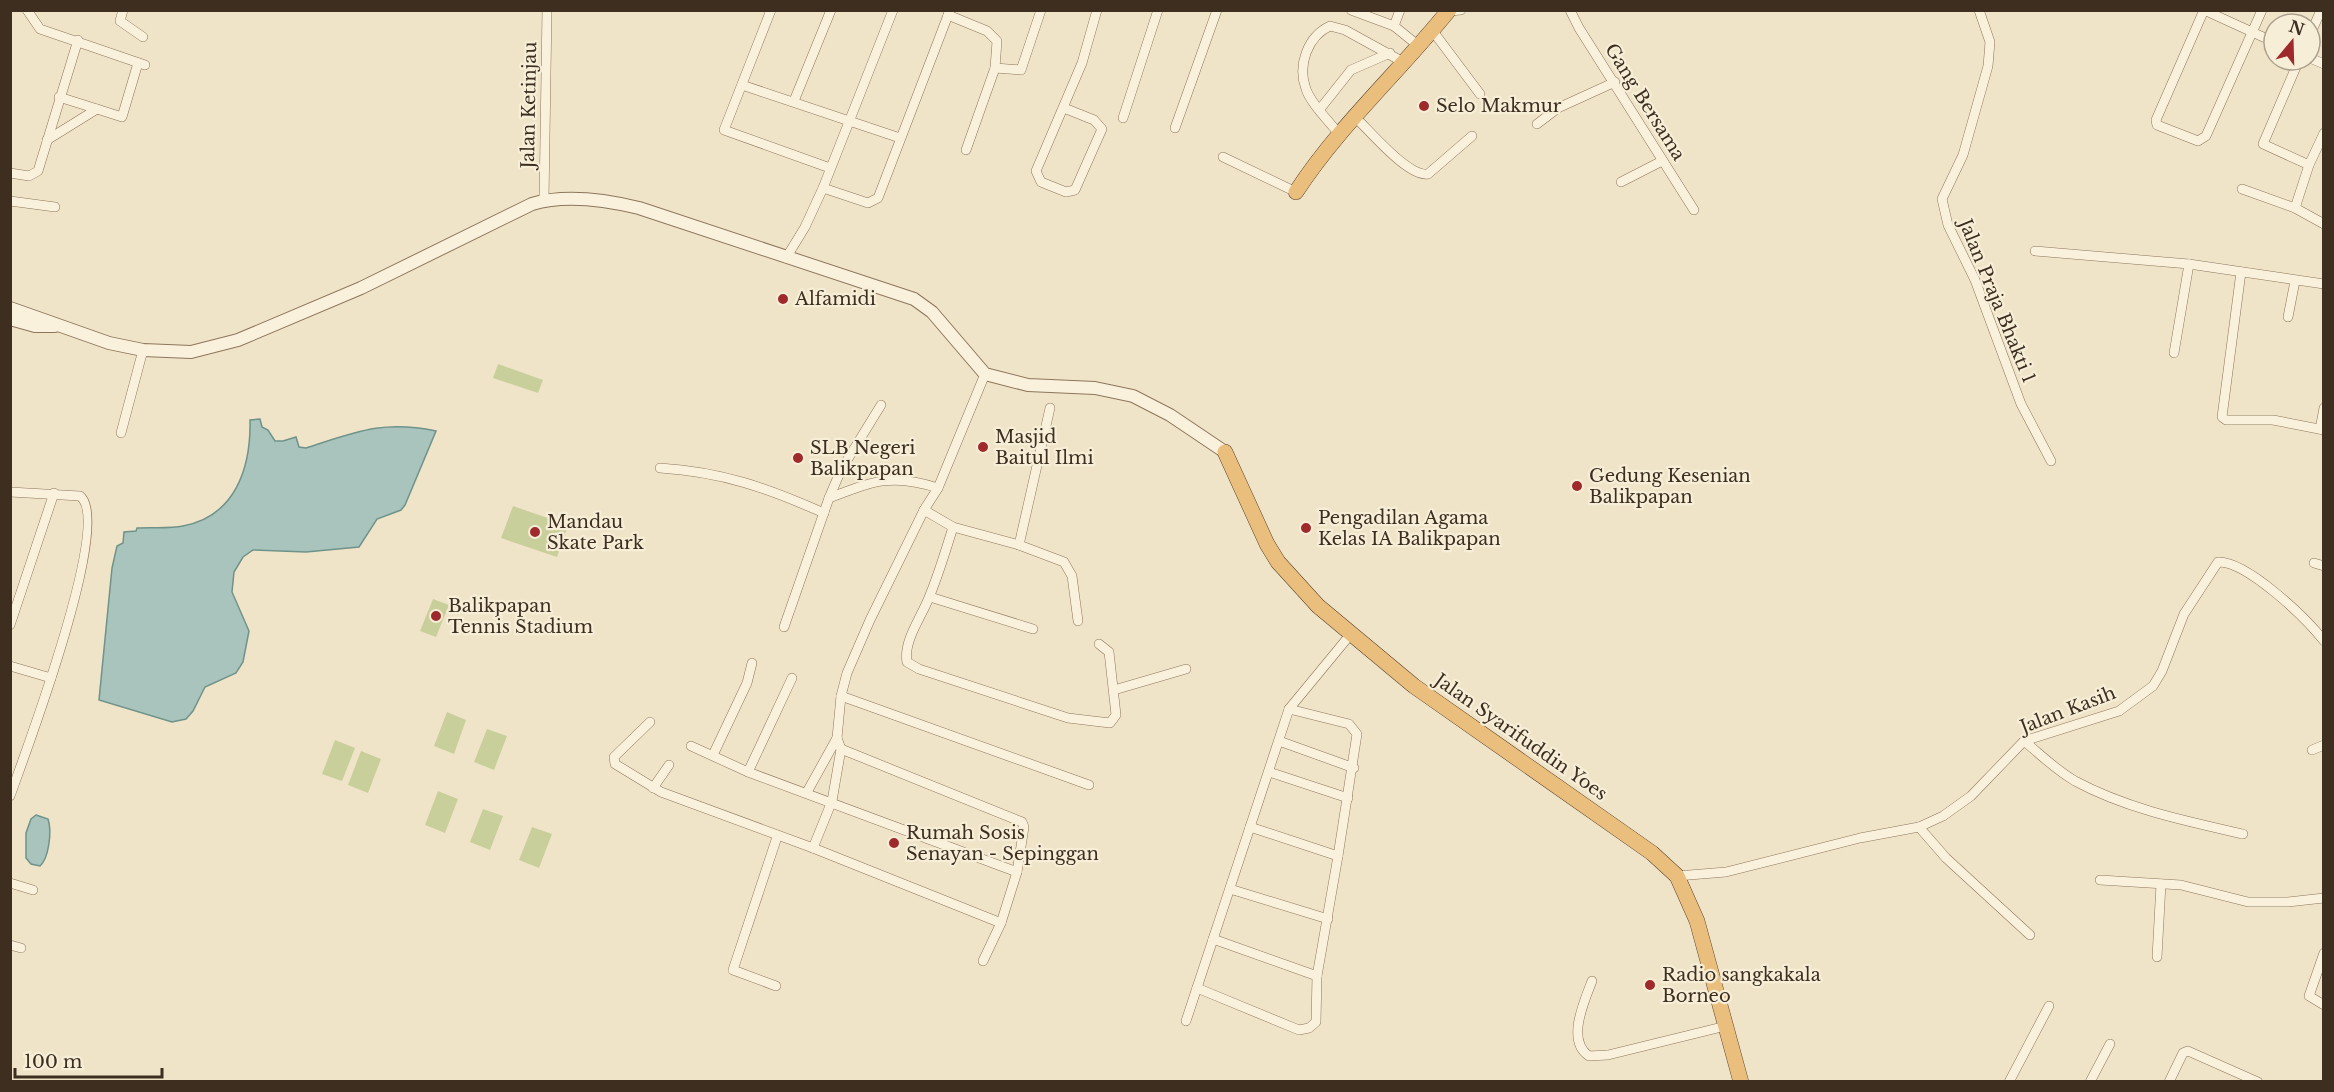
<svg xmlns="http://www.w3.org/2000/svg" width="2334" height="1092" font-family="'Libre Baskerville',serif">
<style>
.green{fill:#c9cf9b}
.water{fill:#a9c4bc;stroke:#6f938a;stroke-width:1.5}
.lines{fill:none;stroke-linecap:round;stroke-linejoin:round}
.minor-casing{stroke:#8d765c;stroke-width:10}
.tertiary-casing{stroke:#8d765c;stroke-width:14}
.trunk-casing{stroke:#5b4430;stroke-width:16}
.minor{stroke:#faf1dc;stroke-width:9}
.tertiary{stroke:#faf1dc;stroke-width:12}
.trunk{stroke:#eabe7c;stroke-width:15}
.poi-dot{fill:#9e2a2b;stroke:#f7eed8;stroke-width:2}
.labels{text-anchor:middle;stroke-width:4.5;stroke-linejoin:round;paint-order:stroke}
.street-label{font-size:18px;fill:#3d2e20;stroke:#f7eed8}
.poi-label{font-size:18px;fill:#3d2e20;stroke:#f7eed8;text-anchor:start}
</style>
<rect width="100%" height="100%" fill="#f0e4c8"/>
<!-- green -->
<g class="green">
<polygon points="498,364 543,380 538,393 493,378"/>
<polygon points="513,506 568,525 557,557 501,538"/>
<polygon points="433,599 449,605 436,637 420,631"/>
<polygon points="447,712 466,720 454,754 434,746"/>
<polygon points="487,729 507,736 494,770 474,762"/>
<polygon points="335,740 355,748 342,781 322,774"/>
<polygon points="361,751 381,759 368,793 348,785"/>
<polygon points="438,791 458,799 445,833 425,825"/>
<polygon points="483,809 503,816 490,850 470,842"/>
<polygon points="532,827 552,834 539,868 519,860"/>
</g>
<!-- water -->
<g class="water">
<path d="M 260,419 L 262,427 L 268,430 L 275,441 L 283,441 L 296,437 L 299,447 L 306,448 C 356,432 382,420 436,431 L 405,505 L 401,510 L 377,519 L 359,547 L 306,552 L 253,550 L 243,557 L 234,572 L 232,592 L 249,631 L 243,662 L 236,673 L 205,687 L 193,711 L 186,719 L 172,722 L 99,700 L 112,568 L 117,546 L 123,543 L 124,532 L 136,531 L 137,528 C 152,527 168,529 183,526 C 236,516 251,467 250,420 Z"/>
<path d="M 36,815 L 48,819 C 52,831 49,858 40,866 L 31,864 L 26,858 L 26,833 L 31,819 Z"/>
</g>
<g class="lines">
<!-- minor casing -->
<g class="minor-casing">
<g id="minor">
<polyline points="27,10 40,29 145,65"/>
<polyline points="123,10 120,21 143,37"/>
<polyline points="771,10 724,130 830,168"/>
<polyline points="1351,10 1394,26 1400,10"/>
<polyline points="1570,10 1579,28 1694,210"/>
<polyline points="1979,10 1990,42 1988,66 1963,155 1942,199 1948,225 1975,280 2021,404 2051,461"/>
<polyline points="2204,10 2156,120 2157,125 2198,141 2206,136 2262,10"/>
<polyline points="2204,10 2274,42"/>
<polyline points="1449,11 1461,10"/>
<polyline points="948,15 987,31 997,41 995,68 966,150"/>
<polyline points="1394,26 1420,47"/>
<polyline points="1432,30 1480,94"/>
<polyline points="2310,35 2321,10"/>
<polyline points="2310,58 2324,64"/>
<polyline points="2299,60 2263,144 2309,165"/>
<polyline points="995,68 1021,70 1041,10"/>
<polyline points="742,85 900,138"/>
<polyline points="794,101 831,10"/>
<polyline points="1064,108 1094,120 1102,129 1075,190 1066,192 1041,182 1036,171 1082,63 1097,10"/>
<polyline points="97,109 122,117 138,63"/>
<polyline points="1320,109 1351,70 1390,53"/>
<path d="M 1355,117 C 1370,131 1408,177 1428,174 L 1472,136"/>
<polyline points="1123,118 1158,10"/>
<polyline points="1537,124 1558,108 1615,82"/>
<polyline points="1175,128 1217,10"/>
<path d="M 1339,134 C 1329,121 1311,104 1306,89 C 1297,65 1308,36 1330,26 L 1345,30 L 1405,63"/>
<polyline points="47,140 97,109 59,97"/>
<polyline points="1223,157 1296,192"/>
<polyline points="10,173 29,176 38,171 78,40"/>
<polyline points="1621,182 1662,161"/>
<polyline points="823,188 868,203 878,198 950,10"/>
<polyline points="2242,189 2295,208 2324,224"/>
<polyline points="544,200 547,10"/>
<polyline points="10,201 55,207"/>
<polyline points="2295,208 2309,165 2324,133"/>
<polyline points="2035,251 2189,264 2324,284"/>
<polyline points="786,258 805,227 823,188 893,10"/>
<polyline points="2241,272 2222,417 2226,420 2273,420 2324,430"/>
<polyline points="2288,317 2295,281"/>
<polyline points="2174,353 2189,264"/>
<polyline points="2320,429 2324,408"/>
<polyline points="121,433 143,350"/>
<path d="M 660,468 C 723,472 767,488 824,513"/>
<path d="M 10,492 L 80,496 C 113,521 25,754 10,796"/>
<polyline points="829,498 841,470 881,405"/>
<polyline points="924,510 953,527"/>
<polyline points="1019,545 1050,408"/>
<polyline points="2314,563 2324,566"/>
<polyline points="930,597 1033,629"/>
<path d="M 1078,621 L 1072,576 L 1064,562 L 1019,545 L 953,527 C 946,550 939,573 930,595 C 923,615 903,640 907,662 L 919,669 L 1068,718 L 1110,723 L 1116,715 L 1109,652 L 1099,644"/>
<polyline points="10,625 54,493"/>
<path d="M 784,627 L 829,498 C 873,481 892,473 938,488"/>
<polyline points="10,666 51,678"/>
<polyline points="1114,690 1186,669"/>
<polyline points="841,696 1089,785"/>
<polyline points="650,722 614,757 615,764 661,792 813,848 1001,923 983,961"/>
<polyline points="1279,741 1354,768"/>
<path d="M 2024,741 C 2041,755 2056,770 2075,781 C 2127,809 2186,821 2243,834"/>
<polyline points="691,746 748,772 1017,872"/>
<polyline points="841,749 1022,822 1024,827 1017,872 1001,923"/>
<polyline points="2312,750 2324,745"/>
<polyline points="713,755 747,683 752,663"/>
<polyline points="748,772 792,678"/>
<polyline points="1269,772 1348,798"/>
<polyline points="653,788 669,765"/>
<polyline points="807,792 837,738"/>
<polyline points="1250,827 1338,856 1357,734 1349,724 1289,709"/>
<polyline points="1919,827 1946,858 2030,935"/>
<polyline points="813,848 832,801 841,749 837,738 841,696 847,673 870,620 924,510 938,488 985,374"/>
<path d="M 1677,876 L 1726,872 L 1860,838 L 1919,827 L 1943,816 L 1971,796 L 2024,741 L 2119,711 L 2153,686 L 2162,671 L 2184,614 L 2218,562 C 2247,561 2306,618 2324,641"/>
<polyline points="2100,880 2181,885 2248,902 2288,902 2324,898"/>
<polyline points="10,883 33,890"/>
<polyline points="1230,889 1328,919"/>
<polyline points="1213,939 1317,976 1338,856"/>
<polyline points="10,945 21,948"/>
<polyline points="2324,953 2309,996 2324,1005"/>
<polyline points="2157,957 2161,884"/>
<path d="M 1592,981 C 1584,1002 1566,1041 1589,1056 L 1608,1055 L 1726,1026"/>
<polyline points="776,986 733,970 777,837"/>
<polyline points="1197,988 1299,1030 1309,1028 1316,1022 1317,976"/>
<polyline points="1186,1021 1289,709 1350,635"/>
<polyline points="2009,1082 2049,1006"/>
<polyline points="2090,1082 2110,1044"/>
<polyline points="2169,1082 2183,1053 2188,1051 2258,1082"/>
</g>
</g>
<!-- tertiary casing -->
<g class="tertiary-casing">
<g id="tertiary">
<path d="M 10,308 L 109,343 L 143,350 L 191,352 L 238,340 L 361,288 L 532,204 C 565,194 606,200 639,208 L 914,299 L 932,312 L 985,374 L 1028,385 L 1095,388 L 1133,396 L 1170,415 L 1225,452"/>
<polyline points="10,319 35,326 55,326"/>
</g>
</g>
<!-- trunk casing -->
<g class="trunk-casing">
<g id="trunk">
<path d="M 1296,192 C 1339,126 1399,72 1449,10"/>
<polyline points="1225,452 1267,544 1278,562 1318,606 1414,686 1652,853 1677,876 1697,921 1741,1082"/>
</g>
</g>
<!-- minor -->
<use href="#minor" class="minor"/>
<!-- tertiary -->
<use href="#tertiary" class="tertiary"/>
<!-- trunk -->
<use href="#trunk" class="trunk"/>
</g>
<!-- markers -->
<g class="poi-dot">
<circle cx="1424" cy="106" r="6"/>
<circle cx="783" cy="299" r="6"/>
<circle cx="983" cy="447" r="6"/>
<circle cx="798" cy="458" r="6"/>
<circle cx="1577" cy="486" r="6"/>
<circle cx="1306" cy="528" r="6"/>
<circle cx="535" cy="532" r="6"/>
<circle cx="436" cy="616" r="6"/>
<circle cx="894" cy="843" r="6"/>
<circle cx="1650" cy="985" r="6"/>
</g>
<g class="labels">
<!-- street labels -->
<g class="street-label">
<text transform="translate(1645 102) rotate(58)" y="6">Gang Bersama</text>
<text transform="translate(529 105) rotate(-89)" y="6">Jalan Ketinjau</text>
<text transform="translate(1997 301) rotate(68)" y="6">Jalan Praja Bhakti 1</text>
<text transform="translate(2068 710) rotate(-21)" y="6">Jalan Kasih</text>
<text transform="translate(1521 737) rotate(35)" y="6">Jalan Syarifuddin Yoes</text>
</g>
<!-- poi labels -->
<g class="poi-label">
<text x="1436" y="112">Selo Makmur</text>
<text x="795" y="305">Alfamidi</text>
<text x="995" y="443">Masjid<tspan x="995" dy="21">Baitul Ilmi</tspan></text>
<text x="810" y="454">SLB Negeri<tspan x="810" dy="21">Balikpapan</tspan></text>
<text x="1589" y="482">Gedung Kesenian<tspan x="1589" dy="21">Balikpapan</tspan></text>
<text x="1318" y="524">Pengadilan Agama<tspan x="1318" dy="21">Kelas IA Balikpapan</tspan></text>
<text x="547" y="528">Mandau<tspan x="547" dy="21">Skate Park</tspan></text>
<text x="448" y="612">Balikpapan<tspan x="448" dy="21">Tennis Stadium</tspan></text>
<text x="906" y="839">Rumah Sosis<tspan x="906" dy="21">Senayan - Sepinggan</tspan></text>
<text x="1662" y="981">Radio sangkakala<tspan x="1662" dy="21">Borneo</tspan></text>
</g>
</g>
<!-- border -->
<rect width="2334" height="1092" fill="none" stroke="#3d2e20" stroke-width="24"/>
<!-- north arrow -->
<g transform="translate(2292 42) rotate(19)"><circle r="28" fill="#f7eed8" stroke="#ada18e" stroke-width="1.5"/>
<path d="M0-4.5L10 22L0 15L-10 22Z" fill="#9e2a2b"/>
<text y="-9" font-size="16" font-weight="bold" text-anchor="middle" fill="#3d2e20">N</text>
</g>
<!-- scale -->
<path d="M15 1068v9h147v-9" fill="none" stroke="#3d2e20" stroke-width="3"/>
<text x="24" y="1068" font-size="18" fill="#3d2e20" stroke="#f7eed8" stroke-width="4.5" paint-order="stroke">100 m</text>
</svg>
